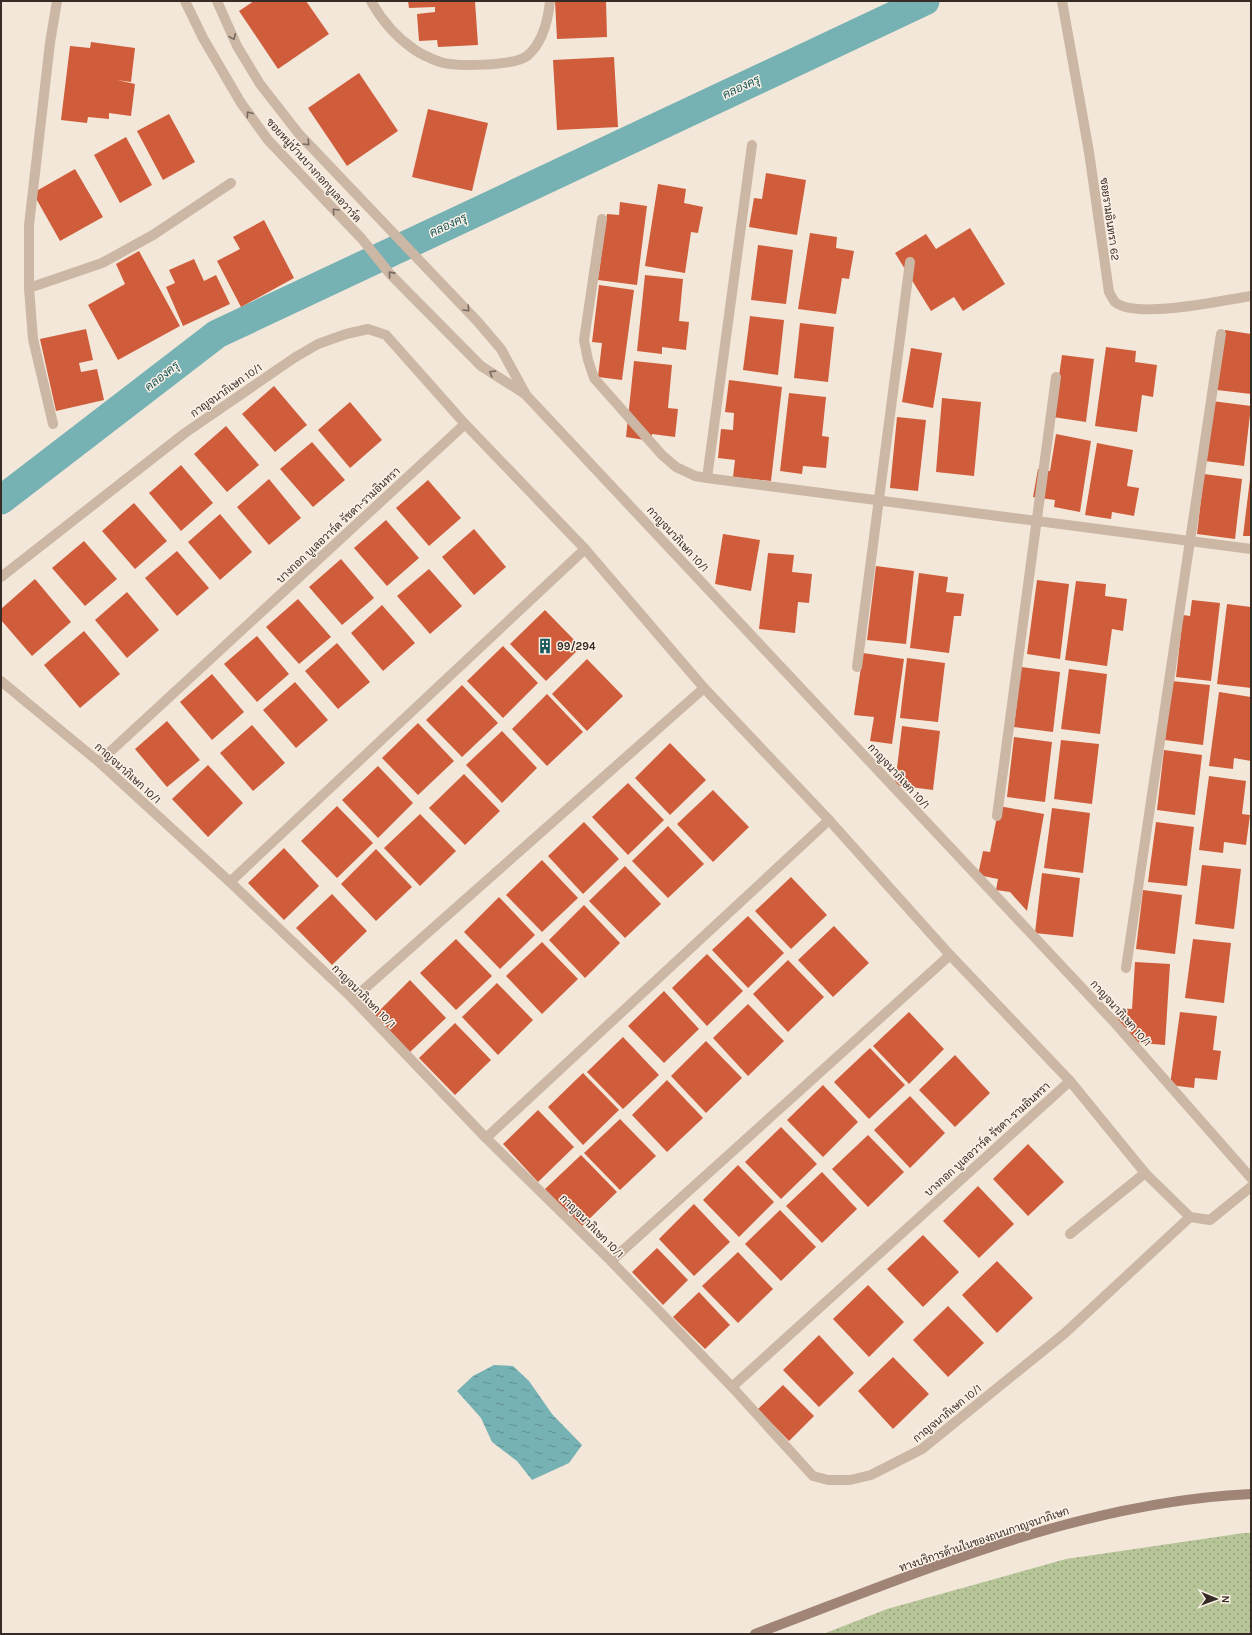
<svg xmlns="http://www.w3.org/2000/svg" width="1252" height="1635" font-family="Karla,Sarabun,sans-serif">
<style>
.grass{fill:url(#grass-dots)}
.water{fill:url(#water-ripples)}
.lines{fill:none;stroke-linecap:round;stroke-linejoin:round}
.canal{stroke:#76b1b3;stroke-width:29}
.building{fill:#cf5d3b}
.street{stroke:#ccb6a4;stroke-width:10}
.secondary{stroke:#a08476;stroke-width:10}
.oneway{stroke:#7a6a5f}
.labels{text-anchor:middle;stroke-width:3;stroke-linejoin:round;paint-order:stroke}
.street-label{font-size:11px;fill:#372b26;stroke:#fbf1e6}
.poi-label{font-size:11px;font-weight:bold;fill:#372b26;stroke:#fbf1e6;text-anchor:start}
.water-label{font-size:12px;font-style:italic;fill:#19595c;stroke:#fbf1e6}
</style>
<defs>
<pattern id="grass-dots" width="8" height="8" patternUnits="userSpaceOnUse"><rect width="8" height="8" fill="#b6c498"/><path d="M2 2h.1M6 6h.1" fill="none" stroke="#959f7c" stroke-width="1.8" stroke-linecap="round"/></pattern>
<pattern id="water-ripples" width="26" height="14" patternUnits="userSpaceOnUse"><rect width="26" height="14" fill="#76b1b3"/><path d="M2 4q2-2 4 0t4 0M15 11q2-2 4 0t4 0" fill="none" stroke="#629091"/></pattern>
</defs>
<rect width="100%" height="100%" fill="#f3e7d9"/>
<!-- grass -->
<polygon class="grass" points="1244,1533 1251,1533 1251,1634 823,1634 887,1609 1066,1559"/>
<!-- water -->
<polygon class="water" points="494,1365 513,1366 529,1381 552,1414 582,1445 569,1463 532,1480 517,1461 492,1442 481,1418 457,1391 473,1376"/>
<g class="lines">
<!-- canal -->
<polyline class="canal" points="1,500 217,334 925,1"/>
</g>
<!-- building -->
<g class="building">
<polygon points="254,1 306,1 329,34 278,69 239,11"/>
<polygon points="408,1 475,1 478,45 438,47 437,40 419,41 417,14 435,12 435,7 409,8"/>
<polygon points="555,1 606,1 607,37 557,39"/>
<polygon points="91,42 135,48 131,82 117,80 135,84 131,116 109,113 109,119 88,117 87,123 61,120 70,46 90,48"/>
<polygon points="614,57 618,127 557,130 553,60"/>
<polygon points="359,73 398,131 347,166 308,108"/>
<polygon points="428,109 488,123 472,191 412,177"/>
<polygon points="169,114 195,162 163,180 137,131"/>
<polygon points="126,137 152,185 120,203 94,155"/>
<polygon points="75,169 103,217 60,241 33,193"/>
<polygon points="766,173 806,180 797,235 749,227 754,198 762,199"/>
<polygon points="658,184 686,189 684,203 703,207 698,233 691,232 685,273 645,266"/>
<polygon points="620,202 647,206 637,285 598,280 607,214 619,215"/>
<polygon points="264,220 294,278 241,307 217,261 240,249 233,237"/>
<polygon points="970,228 1005,284 963,311 954,297 931,311 895,253 926,234 936,249"/>
<polygon points="810,233 837,237 836,248 854,251 849,279 842,278 836,314 798,309"/>
<polygon points="758,245 793,250 786,304 751,300"/>
<polygon points="139,251 180,326 118,360 88,305 125,284 116,264"/>
<polygon points="194,259 204,281 216,275 230,304 183,326 166,287 175,283 169,270"/>
<polygon points="645,275 683,279 679,321 689,322 686,350 662,347 662,354 637,351"/>
<polygon points="599,285 634,290 622,380 598,377 602,343 592,342"/>
<polygon points="750,316 784,320 778,375 743,370"/>
<polygon points="800,323 834,327 828,382 794,378"/>
<polygon points="86,329 93,360 79,363 81,372 97,369 104,400 56,411 40,339"/>
<polygon points="1225,330 1251,334 1251,394 1217,390"/>
<polygon points="1106,347 1136,351 1135,362 1157,365 1153,397 1142,395 1137,432 1095,426"/>
<polygon points="911,348 942,353 933,408 902,402"/>
<polygon points="1062,355 1094,359 1086,422 1053,417"/>
<polygon points="634,361 672,365 668,408 678,409 675,437 652,434 651,441 626,437"/>
<polygon points="729,380 782,387 771,481 733,477 735,460 718,458 721,429 733,430 734,413 725,412"/>
<polygon points="274,386 307,425 275,452 242,414"/>
<polygon points="789,393 826,397 822,436 829,437 826,468 803,466 802,474 780,471"/>
<polygon points="942,398 981,402 974,476 936,472"/>
<polygon points="1212,401 1251,406 1244,466 1205,461"/>
<polygon points="350,402 382,440 350,468 318,430"/>
<polygon points="897,417 926,420 918,491 890,488"/>
<polygon points="226,426 259,465 227,492 194,454"/>
<polygon points="1056,434 1091,441 1080,512 1054,507 1055,500 1033,497 1038,469 1050,471"/>
<polygon points="312,442 345,480 313,507 280,469"/>
<polygon points="1097,443 1133,450 1127,486 1139,488 1134,516 1112,512 1111,519 1085,515"/>
<polygon points="181,465 213,503 181,531 149,493"/>
<polygon points="1204,474 1242,479 1235,539 1197,534"/>
<polygon points="269,479 301,518 269,545 237,507"/>
<polygon points="1250,479 1251,479 1251,536 1243,536"/>
<polygon points="428,480 461,518 429,546 396,508"/>
<polygon points="134,503 167,541 135,569 102,531"/>
<polygon points="220,514 252,552 220,580 188,542"/>
<polygon points="386,520 419,558 387,586 354,548"/>
<polygon points="474,529 506,567 474,595 442,557"/>
<polygon points="723,534 760,540 751,591 715,584"/>
<polygon points="84,541 117,579 85,606 52,568"/>
<polygon points="177,551 209,588 177,616 145,578"/>
<polygon points="768,553 794,555 792,572 812,574 809,603 798,602 795,633 759,629"/>
<polygon points="341,559 374,598 342,625 309,587"/>
<polygon points="876,566 914,571 906,644 867,640"/>
<polygon points="429,569 462,606 430,634 397,596"/>
<polygon points="919,573 948,577 946,592 964,594 961,616 954,616 949,653 910,648"/>
<polygon points="35,579 71,622 32,656 1,620 1,609"/>
<polygon points="1037,580 1069,584 1060,659 1027,654"/>
<polygon points="1076,581 1106,584 1105,596 1127,599 1123,631 1112,629 1107,666 1065,660"/>
<polygon points="127,592 159,630 127,658 95,620"/>
<polygon points="298,599 331,637 299,664 266,627"/>
<polygon points="1192,600 1220,603 1211,681 1176,677 1183,615 1190,616"/>
<polygon points="1227,604 1251,607 1251,688 1217,684"/>
<polygon points="382,605 415,643 383,671 351,633"/>
<polygon points="545,610 581,647 546,681 510,644"/>
<polygon points="84,631 120,674 80,708 44,665"/>
<polygon points="257,636 289,674 257,702 224,664"/>
<polygon points="337,643 370,682 338,709 305,671"/>
<polygon points="503,646 538,683 503,718 467,681"/>
<polygon points="863,653 904,659 892,744 870,741 874,717 854,715"/>
<polygon points="907,658 945,663 938,722 900,718"/>
<polygon points="587,659 623,696 587,731 552,694"/>
<polygon points="1021,667 1060,672 1053,732 1014,727"/>
<polygon points="1069,669 1107,674 1100,734 1061,729"/>
<polygon points="212,674 244,712 212,740 180,702"/>
<polygon points="1172,681 1210,685 1203,745 1165,740"/>
<polygon points="295,682 328,720 296,748 263,710"/>
<polygon points="462,685 498,723 462,757 426,720"/>
<polygon points="1219,692 1251,697 1251,761 1234,758 1233,769 1209,766"/>
<polygon points="547,694 583,732 547,766 512,729"/>
<polygon points="167,721 200,760 167,787 135,749"/>
<polygon points="418,723 454,761 418,795 382,758"/>
<polygon points="252,725 285,763 253,791 220,753"/>
<polygon points="902,726 940,731 933,790 895,785"/>
<polygon points="502,731 537,768 502,803 466,765"/>
<polygon points="1014,737 1052,742 1045,802 1007,797"/>
<polygon points="1061,740 1099,744 1092,804 1054,799"/>
<polygon points="670,743 706,780 670,815 635,778"/>
<polygon points="1164,750 1202,755 1195,815 1157,810"/>
<polygon points="208,765 243,803 208,837 172,799"/>
<polygon points="378,766 413,803 378,838 342,800"/>
<polygon points="464,774 500,811 465,845 429,808"/>
<polygon points="1209,776 1246,781 1242,814 1250,815 1246,845 1224,842 1223,853 1199,850"/>
<polygon points="628,783 664,820 628,855 592,817"/>
<polygon points="713,790 749,827 713,862 677,824"/>
<polygon points="337,806 373,843 337,878 301,841"/>
<polygon points="999,806 1044,814 1027,911 1010,892 996,890 998,879 978,875 983,851 990,852"/>
<polygon points="1052,808 1090,813 1083,873 1044,868"/>
<polygon points="420,814 456,851 420,886 384,848"/>
<polygon points="584,822 619,859 583,894 548,856"/>
<polygon points="1156,822 1194,827 1187,886 1148,882"/>
<polygon points="668,826 704,864 668,898 632,861"/>
<polygon points="284,848 319,886 284,920 248,883"/>
<polygon points="376,849 412,887 376,921 341,884"/>
<polygon points="542,860 578,898 542,932 506,895"/>
<polygon points="1202,865 1241,869 1234,929 1195,924"/>
<polygon points="625,866 661,904 625,938 589,901"/>
<polygon points="1042,873 1080,878 1073,937 1035,933"/>
<polygon points="791,877 827,915 791,949 755,911"/>
<polygon points="1143,890 1182,895 1175,954 1136,949"/>
<polygon points="332,894 367,931 332,965 296,928"/>
<polygon points="499,897 535,935 500,969 464,932"/>
<polygon points="584,905 620,943 585,978 549,940"/>
<polygon points="748,916 784,953 748,988 712,950"/>
<polygon points="834,926 869,963 833,997 798,960"/>
<polygon points="456,939 492,976 456,1010 420,973"/>
<polygon points="1193,939 1231,943 1224,1003 1185,998"/>
<polygon points="542,942 578,979 542,1014 506,976"/>
<polygon points="707,954 743,991 707,1026 672,988"/>
<polygon points="788,960 824,997 788,1032 753,994"/>
<polygon points="1135,962 1170,964 1165,1045 1128,1042 1130,1028 1117,1027 1118,1008 1132,1009"/>
<polygon points="410,980 446,1018 410,1052 375,1015"/>
<polygon points="497,983 533,1020 498,1055 462,1017"/>
<polygon points="664,991 699,1029 664,1063 628,1026"/>
<polygon points="748,1004 784,1041 748,1076 713,1038"/>
<polygon points="909,1012 944,1049 909,1084 873,1046"/>
<polygon points="1180,1012 1217,1016 1213,1050 1221,1051 1217,1080 1195,1078 1194,1088 1170,1085"/>
<polygon points="455,1023 491,1060 455,1095 419,1058"/>
<polygon points="623,1037 659,1075 623,1109 587,1072"/>
<polygon points="706,1041 742,1078 706,1113 671,1076"/>
<polygon points="870,1048 905,1085 869,1119 834,1082"/>
<polygon points="955,1055 990,1093 955,1127 919,1090"/>
<polygon points="583,1073 619,1110 583,1145 548,1107"/>
<polygon points="667,1080 703,1118 667,1152 632,1115"/>
<polygon points="823,1085 858,1122 823,1157 787,1120"/>
<polygon points="910,1096 945,1133 910,1168 874,1130"/>
<polygon points="538,1110 574,1147 538,1182 503,1144"/>
<polygon points="620,1119 656,1156 620,1190 584,1153"/>
<polygon points="781,1127 817,1164 781,1199 745,1162"/>
<polygon points="868,1135 904,1172 868,1207 832,1169"/>
<polygon points="1028,1144 1064,1182 1028,1216 993,1179"/>
<polygon points="581,1155 617,1192 581,1227 545,1189"/>
<polygon points="738,1165 774,1202 739,1237 703,1200"/>
<polygon points="822,1172 857,1209 822,1243 786,1206"/>
<polygon points="978,1186 1014,1224 979,1258 943,1221"/>
<polygon points="694,1204 730,1242 694,1276 659,1239"/>
<polygon points="780,1210 816,1247 781,1281 745,1244"/>
<polygon points="923,1235 959,1272 923,1307 887,1269"/>
<polygon points="657,1248 688,1280 663,1305 632,1272"/>
<polygon points="738,1252 773,1289 738,1323 702,1286"/>
<polygon points="997,1261 1033,1298 997,1333 962,1295"/>
<polygon points="868,1285 904,1322 869,1357 833,1319"/>
<polygon points="699,1292 730,1325 705,1349 673,1317"/>
<polygon points="948,1306 984,1343 948,1377 913,1340"/>
<polygon points="819,1335 854,1373 819,1407 783,1370"/>
<polygon points="893,1357 929,1394 893,1429 858,1391"/>
<polygon points="783,1385 814,1416 789,1441 758,1409"/>
</g>
<g class="lines">
<!-- street -->
<g class="street">
<polyline points="185,1 203,38 241,103 268,140 362,239 390,274 481,366 525,394 1114,1022 1251,1178"/>
<polyline points="217,1 237,46 260,84 299,134 478,322 501,349 525,393"/>
<path d="M 371,1 C 382,21 396,37 415,50 C 422,55 432,59 440,62 C 456,67 514,66 527,56 C 543,43 548,20 550,1"/>
<path d="M 1062,1 L 1089,152 L 1109,292 C 1111,295 1113,300 1115,302 C 1136,320 1224,300 1251,296"/>
<polyline points="602,219 584,340 588,360 594,378 662,455 676,467 695,476 707,478 1251,549"/>
<polyline points="29,288 102,263 153,235 231,183"/>
<polyline points="53,424 33,339 29,288 29,225 50,43 57,1"/>
<polyline points="707,478 752,145"/>
<polyline points="1,577 185,433 294,358 318,344 346,334 368,329 386,335 465,424"/>
<polyline points="857,667 910,262"/>
<polyline points="1,681 99,762 230,882 353,999 486,1138 611,1261 732,1387 813,1476 828,1480 850,1480 871,1475 922,1449 1065,1333 1190,1217"/>
<polyline points="99,762 465,424 585,549"/>
<polyline points="997,816 1056,377"/>
<polyline points="230,882 585,549 704,688"/>
<polyline points="1126,968 1221,334"/>
<polyline points="353,999 704,688 829,820"/>
<polyline points="486,1138 829,820 950,955"/>
<polyline points="1070,1234 1145,1173"/>
<polyline points="611,1261 950,955 1070,1081"/>
<polyline points="732,1387 1070,1081 1145,1173 1190,1217 1210,1220 1251,1187"/>
</g>
<!-- secondary -->
<path class="secondary" d="M 755,1634 C 916,1574 1077,1502 1251,1494"/>
</g>
<!-- one-way arrows -->
<defs><path id="oneway-chevron" d="M-2-3.5L2.5 0L-2 3.5" fill="none" stroke-width="1.6" stroke-linecap="round" stroke-linejoin="round"/></defs>
<g class="oneway">
<use href="#oneway-chevron" transform="translate(233 37) rotate(66)"/>
<use href="#oneway-chevron" transform="translate(249 114) rotate(-126)"/>
<use href="#oneway-chevron" transform="translate(307 143) rotate(46)"/>
<use href="#oneway-chevron" transform="translate(335 211) rotate(-133)"/>
<use href="#oneway-chevron" transform="translate(391 274) rotate(-132)"/>
<use href="#oneway-chevron" transform="translate(467 309) rotate(47)"/>
<use href="#oneway-chevron" transform="translate(492 373) rotate(-148)"/>
</g>
<!-- icons -->
<defs>
<g id="building-bare" transform="scale(1.2)"><path d="M-4-6H4V6H1V3H-1V6H-4ZM-2.5-4.3h1.7v1.8h-1.7ZM.8-4.3h1.7v1.8H.8ZM-2.5-1h1.7V.8h-1.7ZM.8-1h1.7V.8H.8Z" fill="#19595c" stroke="#fbf1e6" stroke-width="2.5" paint-order="stroke"/></g>
</defs>
<g fill-rule="evenodd">
<use href="#building-bare" x="545" y="646"/>
</g>
<g class="labels">
<!-- street labels -->
<g class="street-label">
<text transform="translate(314 170) rotate(48)" y="4">ซอยหมู่บ้านบางกอกบูเลอวาร์ด</text>
<text transform="translate(1110 219) rotate(82)" y="4">ซอยรามอินทรา 62</text>
<text transform="translate(226 390) rotate(-35)" y="4">กาญจนาภิเษก 10/1</text>
<text transform="translate(338 525) rotate(-43)" y="4">บางกอก บูเลอวาร์ด รัชดา-รามอินทรา</text>
<text transform="translate(678 539) rotate(47)" y="4">กาญจนาภิเษก 10/1</text>
<text transform="translate(128 773) rotate(42)" y="4">กาญจนาภิเษก 10/1</text>
<text transform="translate(899 776) rotate(47)" y="4">กาญจนาภิเษก 10/1</text>
<text transform="translate(364 996) rotate(45)" y="4">กาญจนาภิเษก 10/1</text>
<text transform="translate(1121 1013) rotate(48)" y="4">กาญจนาภิเษก 10/1</text>
<text transform="translate(987 1139) rotate(-42)" y="4">บางกอก บูเลอวาร์ด รัชดา-รามอินทรา</text>
<text transform="translate(592 1226) rotate(45)" y="4">กาญจนาภิเษก 10/1</text>
<text transform="translate(947 1413) rotate(-39)" y="4">กาญจนาภิเษก 10/1</text>
<text transform="translate(984 1539) rotate(-19)" y="4">ทางบริการด้านในของถนนกาญจนาภิเษก</text>
</g>
<!-- poi labels -->
<g class="poi-label">
<text x="557" y="650">99/294</text>
</g>
<!-- water labels -->
<g class="water-label">
<text transform="translate(741 87) rotate(-25)" y="4">คลองครุ</text>
<text transform="translate(448 225) rotate(-25)" y="4">คลองครุ</text>
<text transform="translate(162 376) rotate(-38)" y="4">คลองครุ</text>
</g>
</g>
<!-- border -->
<rect width="1252" height="1635" fill="none" stroke="#372b26" stroke-width="4"/>
<!-- north arrow -->
<g transform="translate(1216 1599) rotate(91)" stroke="#fbf1e6" stroke-width="3" paint-order="stroke">
<path d="M0-3L7 15L0 10L-7 15Z" fill="#372b26"/>
<text y="-6" font-size="11" font-weight="bold" text-anchor="middle" fill="#372b26">N</text>
</g>
</svg>
